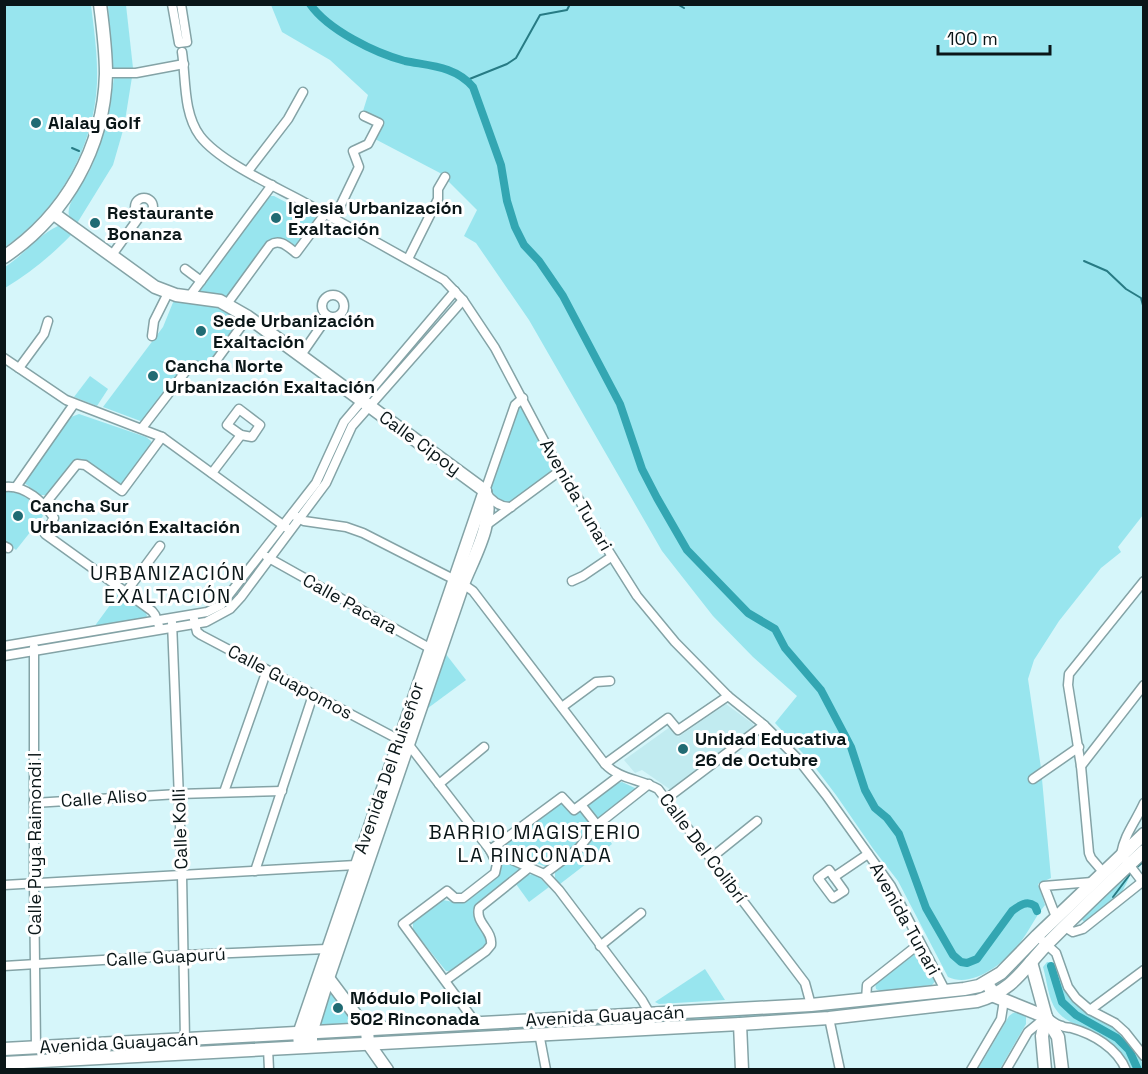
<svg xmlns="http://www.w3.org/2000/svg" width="1148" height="1074" font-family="'Space Grotesk',sans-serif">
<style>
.built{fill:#c1ebf0}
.green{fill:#98e5ee}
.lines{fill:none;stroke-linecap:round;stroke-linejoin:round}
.stream{stroke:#277b84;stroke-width:2}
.canal{stroke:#33a6b2;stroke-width:8}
.street-casing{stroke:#84a3a6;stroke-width:11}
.secondary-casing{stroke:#84a3a6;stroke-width:15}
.primary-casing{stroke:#84a3a6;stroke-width:15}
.street{stroke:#fff;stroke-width:8}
.secondary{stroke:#fff;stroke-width:12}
.primary{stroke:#fff;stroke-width:12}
.poi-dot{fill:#206b73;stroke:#fff;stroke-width:2}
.labels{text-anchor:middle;stroke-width:6;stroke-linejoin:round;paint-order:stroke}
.poi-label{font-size:18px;font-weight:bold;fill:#0a1618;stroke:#fff;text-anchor:start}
.street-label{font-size:18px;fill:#0a1618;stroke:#fff}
.neighbourhood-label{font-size:20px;letter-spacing:1.5px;fill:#0a1618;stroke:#fff}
</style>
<rect width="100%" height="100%" fill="#d6f6fa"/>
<!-- built -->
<polygon class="built" points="726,704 753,724 754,727 671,790 642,770 635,773 624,760 670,727 678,737"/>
<!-- green -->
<g class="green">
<path d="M 4,5 L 91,5 C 94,30 98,57 97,83 C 94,148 58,211 5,247 Z"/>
<polygon points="108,5 126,5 133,68 112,70"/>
<path d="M 271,5 L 1143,5 L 1143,515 L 1118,547 L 1121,552 L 1101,568 L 1059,621 L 1034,660 L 1028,679 L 1041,768 L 1051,878 L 1038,884 L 1045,905 C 1036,916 1030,929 1022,940 C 1007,961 974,989 948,977 L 898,881 L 874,850 L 836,795 L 811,762 L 775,723 L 797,696 L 753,657 L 713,616 L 662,551 L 529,320 L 476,243 L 464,236 L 477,210 L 440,173 L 375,139 L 383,123 L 363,111 L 368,95 L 330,60 L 282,32 Z"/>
<path d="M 132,77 L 124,127 L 113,165 L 76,225 C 72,221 67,216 69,209 C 70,200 86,179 91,168 C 104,139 109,109 114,78 Z"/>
<polygon points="270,196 274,196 318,219 295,249 277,239 271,241 225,300 198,293"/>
<path d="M 58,226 L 62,226 L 72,234 C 52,255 30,273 5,288 L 5,267 C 24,255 38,235 58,226 Z"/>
<polygon points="174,300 216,305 242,318 209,361 190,363 143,422 103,407 163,327"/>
<polygon points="90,376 108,389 97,406 74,397"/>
<path d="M 519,407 L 523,407 L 555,468 L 554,471 L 513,502 C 502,504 496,498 490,489 Z"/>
<polygon points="79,414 146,437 151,441 152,444 123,483 117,483 87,462 78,459 73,461 49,495 40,495 23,482 71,417"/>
<path d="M 4,491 C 19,491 38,502 43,516 L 16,550 L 5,541 Z"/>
<polygon points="117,591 145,610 147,616 144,619 94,627 116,597"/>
<polygon points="445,653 466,680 424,711"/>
<polygon points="622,782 637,789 599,818 596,817 588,805 618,783"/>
<polygon points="561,802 580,811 590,822 589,832 579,843 546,867 506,850 506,843"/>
<polygon points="602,829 612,844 560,884 555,878 555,871 581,851"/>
<path d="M 505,860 L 519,865 L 520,870 L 475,905 C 468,922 488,928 488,944 L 452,971 L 446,971 L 413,930 L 413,923 L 443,900 L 458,903 L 467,900 L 500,873 L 501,863 Z"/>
<polygon points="533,874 538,876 549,887 529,902 516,884 528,875"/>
<polygon points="1124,876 1129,878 1121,894 1085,923 1080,917"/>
<polygon points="918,952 923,955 936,980 932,985 880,991 876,989 875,982"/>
<path d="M 1047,962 L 1052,962 C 1064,974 1065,994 1078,1006 C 1086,1013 1097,1017 1106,1023 C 1121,1032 1143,1052 1143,1069 L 1132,1069 C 1124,1054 1112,1041 1097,1033 C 1083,1026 1067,1024 1057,1011 C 1048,1000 1047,980 1043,967 Z"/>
<polygon points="705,969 725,1000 659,1004 655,1002"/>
<polygon points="329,988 355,1021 354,1024 324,1027 318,1021"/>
<polygon points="973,994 973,997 803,1013 674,1021 674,1018 800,1011"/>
<polygon points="1017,1012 1026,1017 1026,1024 1000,1069 978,1069 1009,1016 1013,1013"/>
<polygon points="642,1020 642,1023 398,1035 397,1032"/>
<polygon points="290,1038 290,1041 5,1058 5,1054"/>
</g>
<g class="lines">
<!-- stream -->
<g class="stream">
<polyline points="677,4 684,8"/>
<polyline points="467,80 507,64 516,58 540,15 567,10 570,4"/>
<polyline points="72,148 79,151"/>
<polyline points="1084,261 1107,271 1126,289 1141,298 1144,309"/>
<polyline points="1135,869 1144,861"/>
<polyline points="1113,897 1131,873"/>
</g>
<!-- canal -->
<g class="canal">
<path d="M 310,4 C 328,30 375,53 405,61 C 430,66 455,66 473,87 L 501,165 L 507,201 L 515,227 L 524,245 L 539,261 L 563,296 L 620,404 L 642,469 L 657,498 L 687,550 L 748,613 L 775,629 L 785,648 L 821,690 L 851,747 L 865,790 L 875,808 L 887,818 L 899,834 L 926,908 L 953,955 L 961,962 L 967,963 L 977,959 L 1012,911 C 1020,905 1027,900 1035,906 L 1037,911"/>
<polyline points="1051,966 1062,1002 1076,1015 1117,1038 1129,1050 1138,1070"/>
</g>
<!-- street casing -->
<g class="street-casing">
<g id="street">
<polyline points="172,4 179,43 187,42 181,4"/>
<path d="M 182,52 C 186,79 183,113 200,136 C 219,161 272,185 300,200 C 348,226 396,253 444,280 L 463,300 L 495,348 L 549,450 L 581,503 L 589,520 L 637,596 L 675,642 L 728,696 L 764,725 L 797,758 L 826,795 L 891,886 L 946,992"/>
<polyline points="106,73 136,73 184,64"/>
<polyline points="248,171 288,119 303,92"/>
<circle cx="144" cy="207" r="9"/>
<polyline points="334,219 359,167 353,151 368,144 379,123 364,116"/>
<polyline points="112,255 140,216"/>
<polyline points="408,259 438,199 438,189 445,177"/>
<polyline points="185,269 201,281"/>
<circle cx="333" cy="306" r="11"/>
<polyline points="189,297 272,185"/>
<path d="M 227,304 L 270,245 C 280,238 288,247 296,253 L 325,214"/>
<polyline points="152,336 154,321 168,293"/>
<polyline points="301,355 328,316"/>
<polyline points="4,358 66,400 162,437 287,528"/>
<polyline points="19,368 44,334 48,321"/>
<polygon points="239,409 260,425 252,437 241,435 227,425"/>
<polyline points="142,428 189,367 197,366 210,369 248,317"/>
<polyline points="212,473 241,435"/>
<path d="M 4,487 C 25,484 44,503 54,518 L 45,534 L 152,611 L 155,615 L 159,626"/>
<polyline points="16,487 74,404"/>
<polyline points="45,504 77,464 85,465 122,491 162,437"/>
<path d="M 511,507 C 499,507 491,501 485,491 L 515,405 L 523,398"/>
<path d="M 292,514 L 304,521 L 346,527 L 363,533 L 463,584 L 473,591 L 605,764 C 619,779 640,779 658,789 L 805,983 L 811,1005"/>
<polyline points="485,526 561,470"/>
<polyline points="4,546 8,548"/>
<polyline points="267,557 433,650"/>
<polyline points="572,581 583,576 611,557"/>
<polyline points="126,592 160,546"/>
<polyline points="193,615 197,632 201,635 409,745 490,850 544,874 559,890 642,1000 650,1014 651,1027"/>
<polyline points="172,622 182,875 185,1040"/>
<polyline points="4,646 207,612 221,605 316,483 344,422 455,291"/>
<polyline points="34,647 34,883 36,1048"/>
<polyline points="4,656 206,622 230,609 241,597 326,483 352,426 463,300"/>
<polyline points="562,707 596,682 610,681"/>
<polyline points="605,764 668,718 678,730 728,696"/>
<polyline points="1081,766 1144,685"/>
<polyline points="1033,779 1079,747"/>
<polyline points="439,784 484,747"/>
<polyline points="224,792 267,670"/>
<polyline points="666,799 764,725"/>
<polyline points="34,803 178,794 282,791"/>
<path d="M 1144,803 C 1135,823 1125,833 1121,854 L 1144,884"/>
<polyline points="582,806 597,825"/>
<polyline points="490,850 562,797 574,810 619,776"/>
<polyline points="711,858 757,821"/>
<polygon points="829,870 844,891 833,898 818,878"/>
<polyline points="255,871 313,695"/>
<polyline points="1103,872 1091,858 1089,853 1081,766 1068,685 1069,674 1144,581"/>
<polyline points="544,874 579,848 597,825 649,784"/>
<polyline points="834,877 868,854"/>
<polyline points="4,885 356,865 360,866"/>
<polyline points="1056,917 1044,886 1092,882"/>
<polyline points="1065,927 1073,932 1083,929 1142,882"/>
<polyline points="1037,936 1056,953 1068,987 1076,998 1090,1010 1115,1023 1125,1032 1144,1056"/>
<polyline points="600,946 641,913"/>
<polyline points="4,966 184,955 327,949"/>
<path d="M 446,980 L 486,951 L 491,945 C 493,930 475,923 479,908 L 530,867"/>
<polyline points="866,1000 867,985 919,944"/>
<polyline points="1090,1010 1144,970"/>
<polyline points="829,1018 840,1070"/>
<polyline points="471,1024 470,1015 403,924 447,891 455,898 463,898 495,873 497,864 490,850"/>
<polyline points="539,1033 546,1070"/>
<polyline points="268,1048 269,1070"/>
<polyline points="971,1070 1001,1019 1004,1000"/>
<path d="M 1006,1070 L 1028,1032 L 1046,1017 C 1051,1020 1056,1025 1062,1026 C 1065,1028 1068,1027 1071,1028 C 1093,1034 1117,1048 1126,1070"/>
</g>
</g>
<!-- secondary casing -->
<g class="secondary-casing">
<g id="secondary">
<polyline points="54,214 155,287 176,295 220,301 248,317 485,491"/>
<polyline points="1031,962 1046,1017 1058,1037 1062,1070"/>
<polyline points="328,978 367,1030 368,1043 387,1070"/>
<polyline points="990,988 994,996 1046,1017"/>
<polyline points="740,1024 742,1070"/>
<path d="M 311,1045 L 311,1033 L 328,978 L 463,584 C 474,556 495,522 485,492"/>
<polyline points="300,1046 299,1034 485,491"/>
<polyline points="1045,1070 1042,1036 1046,1017"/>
</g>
</g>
<!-- primary casing -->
<g class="primary-casing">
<g id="primary">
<path d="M 4,257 C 66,215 104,148 106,74 C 106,51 103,27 100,4"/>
<polyline points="4,1049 811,1005 964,989 979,986 1001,973 1037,936 1144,834"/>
<path d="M 4,1063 L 740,1024 L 829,1018 L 977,1001 C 1015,990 1024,967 1050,941 C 1081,910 1112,880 1144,851"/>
</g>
</g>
<!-- street -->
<use href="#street" class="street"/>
<!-- secondary -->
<use href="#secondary" class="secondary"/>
<!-- primary -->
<use href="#primary" class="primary"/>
</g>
<!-- markers -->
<g class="poi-dot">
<circle cx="36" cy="123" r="6"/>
<circle cx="276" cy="218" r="6"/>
<circle cx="95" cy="223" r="6"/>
<circle cx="201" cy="331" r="6"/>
<circle cx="153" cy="376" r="6"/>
<circle cx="18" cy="516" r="6"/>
<circle cx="683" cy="749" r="6"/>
<circle cx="338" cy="1008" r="6"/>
</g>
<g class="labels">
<!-- poi labels -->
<g class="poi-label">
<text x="48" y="129">Alalay Golf</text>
<text x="288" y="214">Iglesia Urbanización<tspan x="288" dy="21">Exaltación</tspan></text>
<text x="107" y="219">Restaurante<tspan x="107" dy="21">Bonanza</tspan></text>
<text x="213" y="327">Sede Urbanización<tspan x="213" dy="21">Exaltación</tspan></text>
<text x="165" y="372">Cancha Norte<tspan x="165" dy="21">Urbanización Exaltación</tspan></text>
<text x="30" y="512">Cancha Sur<tspan x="30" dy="21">Urbanización Exaltación</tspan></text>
<text x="695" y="745">Unidad Educativa<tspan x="695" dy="21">26 de Octubre</tspan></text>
<text x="350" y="1004">Módulo Policial<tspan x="350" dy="21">502 Rinconada</tspan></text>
</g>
<!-- street labels -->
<g class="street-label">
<text transform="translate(420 443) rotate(36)" y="6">Calle Cipoy</text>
<text transform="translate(576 495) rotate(60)" y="6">Avenida Tunari</text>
<text transform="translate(350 604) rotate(29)" y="6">Calle Pacara</text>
<text transform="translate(290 682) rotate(28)" y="6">Calle Guapomos</text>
<text transform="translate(389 768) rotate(-71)" y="6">Avenida Del Ruiseñor</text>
<text transform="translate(104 798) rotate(-4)" y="6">Calle Aliso</text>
<text transform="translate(180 829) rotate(-92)" y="6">Calle Kolli</text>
<text transform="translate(35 844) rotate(-90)" y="6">Calle Puya Raimondi I</text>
<text transform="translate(703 848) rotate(53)" y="6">Calle Del Colibrí</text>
<text transform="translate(905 919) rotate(61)" y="6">Avenida Tunari</text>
<text transform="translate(166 957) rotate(-3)" y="6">Calle Guapurú</text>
<text transform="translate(605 1016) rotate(-3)" y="6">Avenida Guayacán</text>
<text transform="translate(119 1043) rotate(-3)" y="6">Avenida Guayacán</text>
</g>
<!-- neighbourhood labels -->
<g class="neighbourhood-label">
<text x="168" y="580">URBANIZACIÓN<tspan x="168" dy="23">EXALTACIÓN</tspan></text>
<text x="535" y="839">BARRIO MAGISTERIO<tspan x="535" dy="23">LA RINCONADA</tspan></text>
</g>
</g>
<!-- border -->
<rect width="1148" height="1074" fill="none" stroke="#0a1618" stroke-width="12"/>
<!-- scale -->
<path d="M938 45v9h112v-9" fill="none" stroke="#0a1618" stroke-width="3"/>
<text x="947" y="45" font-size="18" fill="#0a1618" stroke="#ffffff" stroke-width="4.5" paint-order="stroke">100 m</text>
</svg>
